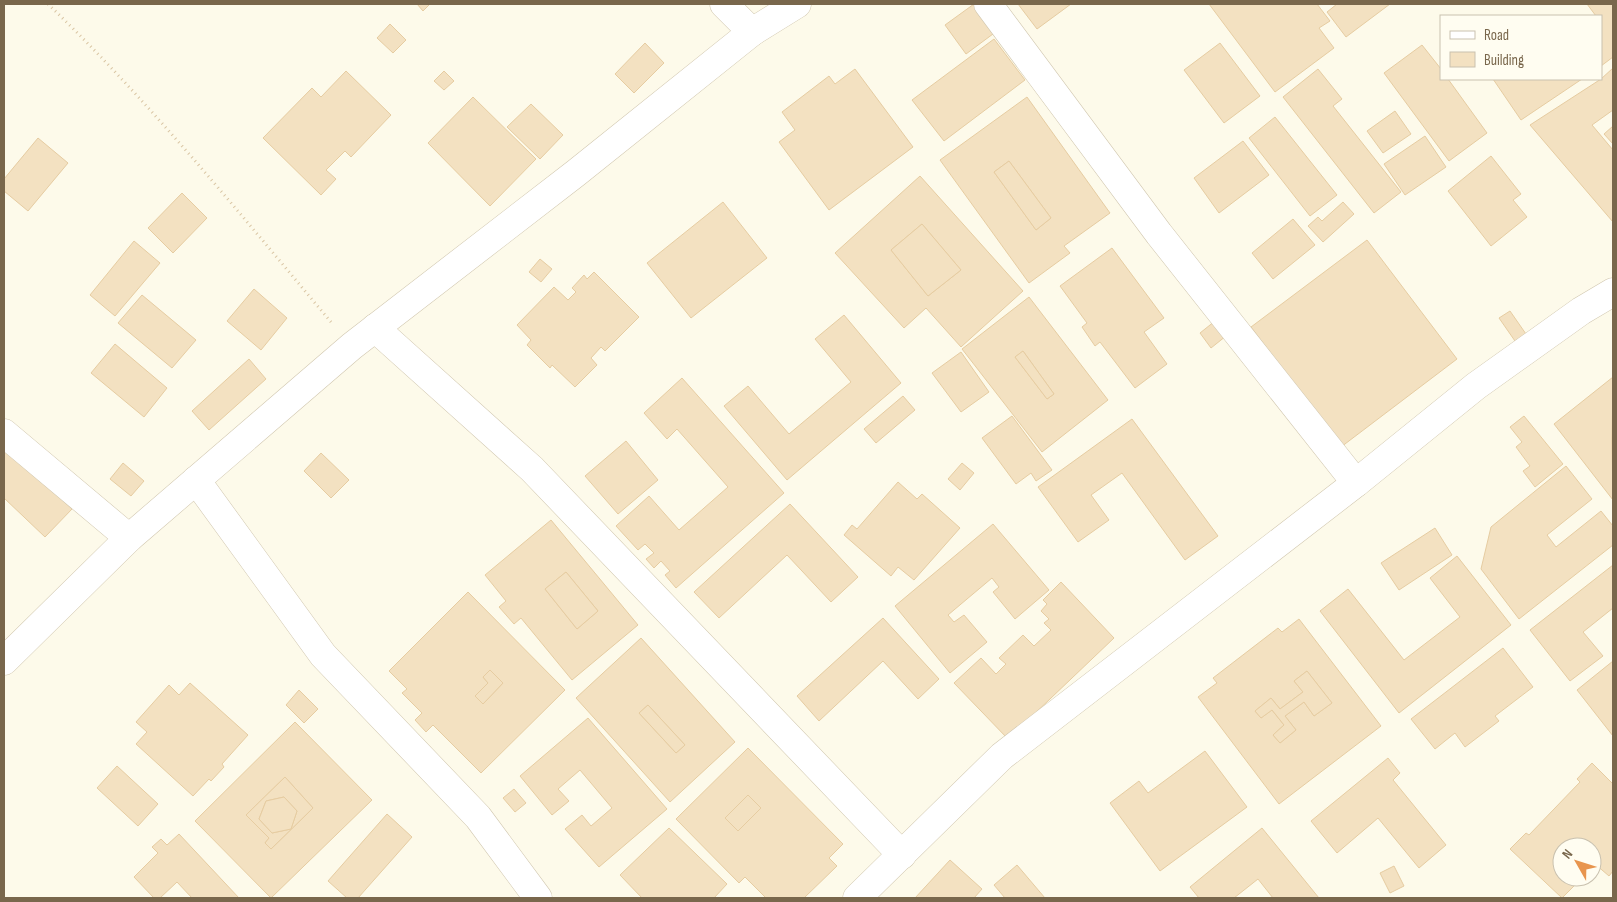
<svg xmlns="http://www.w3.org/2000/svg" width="1617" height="902" font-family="'Sofia Sans Condensed',sans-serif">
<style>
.building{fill:#f3e1c1;stroke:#e6cca1;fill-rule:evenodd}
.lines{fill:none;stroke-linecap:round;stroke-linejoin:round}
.street-casing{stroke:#d0c6ae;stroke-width:29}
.path{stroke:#d9c5a3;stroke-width:3;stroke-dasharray:1 4;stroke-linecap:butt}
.street{stroke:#fff;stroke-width:28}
</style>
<rect width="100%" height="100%" fill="#fdfaea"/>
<!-- building -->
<g class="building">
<polygon points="417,4 430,4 423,11"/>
<polygon points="974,4 977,4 997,31 966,54 945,25"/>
<polygon points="1018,4 1071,4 1037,29"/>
<polygon points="1209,4 1317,4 1330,21 1319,28 1334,48 1275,92"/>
<polygon points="1337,4 1390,4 1346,37 1327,12"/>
<polygon points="1587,4 1613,4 1613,57 1601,66 1601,16 1596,16"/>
<polygon points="390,24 406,40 393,53 377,38"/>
<polygon points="994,39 1025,80 944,141 912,100"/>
<polygon points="645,43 664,63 634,93 615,74"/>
<polygon points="1220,43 1260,96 1224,123 1184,70"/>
<polygon points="1422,45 1441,69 1441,79 1448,79 1487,133 1449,161 1384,73"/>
<polygon points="1613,68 1613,110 1592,125 1613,150 1613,222 1530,125 1601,79"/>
<polygon points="855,69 913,147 829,210 779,142 795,130 782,112 829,76 835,84"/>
<polygon points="1318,69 1342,99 1333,106 1401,192 1374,213 1283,97"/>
<polygon points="346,71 391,115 351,157 345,151 326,170 336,179 321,195 263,138 312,88 321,97"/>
<polygon points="444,71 454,81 444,90 434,81"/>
<polygon points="1493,79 1582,79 1521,120"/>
<polygon points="473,97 536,159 490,206 428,143"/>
<path d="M 1027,97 L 1110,213 L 1064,246 L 1070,253 L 1029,283 L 940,160 ZM 1009,161 L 1051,218 L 1036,230 L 994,172 Z"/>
<polygon points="531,104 563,135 540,159 507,127"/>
<polygon points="1395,111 1411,134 1383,153 1367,131"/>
<polygon points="1275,117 1337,195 1310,216 1249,138"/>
<polygon points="1613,126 1613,144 1604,134"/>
<polygon points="1425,136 1446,167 1405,195 1384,164"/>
<polygon points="38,138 68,163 28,211 4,191 4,179"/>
<polygon points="1243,141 1269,175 1219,213 1194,178"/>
<polygon points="1491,156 1521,194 1513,200 1527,217 1491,246 1448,191"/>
<polygon points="1009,161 1051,218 1036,230 994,172"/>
<path d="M 920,176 L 1023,291 L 961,347 L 926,308 L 904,328 L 835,253 ZM 922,224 L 961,270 L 928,296 L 891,250 Z"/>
<polygon points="182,193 207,218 173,253 148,228"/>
<polygon points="723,202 767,258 691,318 647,263"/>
<polygon points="1343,202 1354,214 1323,242 1308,226 1318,217 1322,221"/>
<polygon points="1293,219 1315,245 1273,279 1252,253"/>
<polygon points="922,224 961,270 928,296 891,250"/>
<polygon points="1367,240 1457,359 1341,447 1251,327"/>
<polygon points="134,241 160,263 115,316 90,295"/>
<polygon points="1112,248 1164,318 1144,332 1167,364 1135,388 1100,342 1095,346 1082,327 1087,323 1060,286"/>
<polygon points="540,259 552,269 541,282 529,272"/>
<polygon points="594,272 639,317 605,351 601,347 591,358 597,365 575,387 552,365 550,368 527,345 531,340 517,325 554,287 568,300 576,292 572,288 584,275 587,279"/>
<polygon points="254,289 287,318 261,350 227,321"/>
<polygon points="142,295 196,340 172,368 118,323"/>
<path d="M 1029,297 L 1108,400 L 1042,452 L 962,349 ZM 1023,351 L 1054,394 L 1047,399 L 1015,357 Z"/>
<polygon points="1510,311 1526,334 1515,341 1499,318"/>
<polygon points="844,315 901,383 787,480 724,406 748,386 789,434 851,382 815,339"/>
<polygon points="1215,321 1226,336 1211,348 1200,333"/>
<polygon points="115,344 167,388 144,417 91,373"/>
<polygon points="1023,351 1054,394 1047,399 1015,357"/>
<polygon points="961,352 989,392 961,412 932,373"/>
<polygon points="249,359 266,379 209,430 192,411"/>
<polygon points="1613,377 1612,442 1613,500 1554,424"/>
<polygon points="682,378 784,493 676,588 665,575 670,571 661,561 654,568 646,559 654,553 645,544 638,550 616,526 649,496 679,530 728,487 677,429 667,439 644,413"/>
<polygon points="903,396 915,410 876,443 864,429"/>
<polygon points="1012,416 1052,470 1036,481 1031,473 1016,484 982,438"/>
<polygon points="1524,416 1563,464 1535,487 1523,471 1530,466 1516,447 1522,442 1510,427"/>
<polygon points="1132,419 1218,536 1185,560 1122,473 1091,495 1109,520 1078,542 1038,487"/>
<polygon points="626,441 658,480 618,514 585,476"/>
<polygon points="4,445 72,509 45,537 4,498"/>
<polygon points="321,453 349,480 331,498 304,471"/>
<polygon points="123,463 144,481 131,496 110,479"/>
<polygon points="962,463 974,473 960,490 948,479"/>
<polygon points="1566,466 1592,499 1547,535 1556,547 1601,511 1613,526 1613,545 1519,619 1481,569 1491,527"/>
<polygon points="898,482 917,499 922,494 960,528 914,580 898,567 891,576 844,535 852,525 857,529"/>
<polygon points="790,504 858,577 831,602 787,555 719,618 694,592"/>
<path d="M 551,520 L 638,625 L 572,680 L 521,618 L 514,624 L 499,607 L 506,601 L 485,575 ZM 566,572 L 598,611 L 577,629 L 545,589 Z"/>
<polygon points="993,524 1049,590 1015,619 993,592 999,587 992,578 948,615 954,622 964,615 987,642 950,673 895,606"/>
<polygon points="1435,528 1452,555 1399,590 1381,563"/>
<polygon points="1457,556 1511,625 1399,713 1320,611 1348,589 1404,660 1460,617 1430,578"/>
<polygon points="1613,565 1613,608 1583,632 1603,656 1570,681 1530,630"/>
<polygon points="566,572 598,611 577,629 545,589"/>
<polygon points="1061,582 1114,638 1008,739 954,683 981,658 996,674 1006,664 999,658 1023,635 1034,646 1051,630 1044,623 1049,619 1041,611 1047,604 1043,600"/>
<path d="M 468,592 L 565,690 L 481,773 L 433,725 L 426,732 L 415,720 L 422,713 L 402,693 L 407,689 L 389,671 ZM 490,670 L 503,683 L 483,704 L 475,696 L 488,683 L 483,677 Z"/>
<polygon points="883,618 939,679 918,699 883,661 819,721 797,696"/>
<path d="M 1299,619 L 1381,726 L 1279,804 L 1198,697 L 1217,683 L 1213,678 L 1278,628 L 1282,632 ZM 1307,671 L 1332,703 L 1314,716 L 1304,702 L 1285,716 L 1296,730 L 1280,743 L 1273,735 L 1284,725 L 1272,710 L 1261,718 L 1255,711 L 1271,698 L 1280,709 L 1303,692 L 1294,681 Z"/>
<path d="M 641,638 L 735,742 L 670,802 L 576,698 ZM 648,705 L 685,745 L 676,753 L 639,713 Z"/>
<polygon points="1503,648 1533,687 1495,716 1499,721 1465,747 1455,733 1435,749 1411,719"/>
<polygon points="1613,661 1613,736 1577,690"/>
<polygon points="490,670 503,683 483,704 475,696 488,683 483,677"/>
<polygon points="1307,671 1332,703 1314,716 1304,702 1285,716 1296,730 1280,743 1273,735 1284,725 1272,710 1261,718 1255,711 1271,698 1280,709 1303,692 1294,681"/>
<polygon points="190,683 248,735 222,764 224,767 211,781 209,779 193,796 136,744 147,732 136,722 169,685 179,695"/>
<polygon points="299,690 318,709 304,723 286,705"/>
<polygon points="648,705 685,745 676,753 639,713"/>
<polygon points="588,718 667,809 599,867 565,829 582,815 591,826 612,808 580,770 558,789 569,801 552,815 520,776"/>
<path d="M 295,722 L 372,800 L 271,898 L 195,821 ZM 285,777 L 313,808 L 271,849 L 265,843 L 269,838 L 246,815 Z"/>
<path d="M 748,748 L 843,844 L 829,858 L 837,866 L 804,898 L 766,898 L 745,877 L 739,883 L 676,819 ZM 748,795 L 761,808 L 738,831 L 725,818 Z"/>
<polygon points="1205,751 1247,807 1160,871 1110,803 1139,781 1148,793"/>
<polygon points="1388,758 1400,773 1393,780 1446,845 1419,868 1378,818 1337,853 1311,821"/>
<polygon points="1592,763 1613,784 1613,871 1609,876 1595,864 1592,867 1592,847 1562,847 1562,877 1583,877 1562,898 1510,849 1526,833 1529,835 1580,782 1577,779"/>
<polygon points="117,766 158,804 138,826 97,788"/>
<path d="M 285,777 L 313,808 L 271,849 L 265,843 L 269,838 L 246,815 ZM 284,797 L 297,811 L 291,829 L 272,833 L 259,819 L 266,801 Z"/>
<polygon points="514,789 526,803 515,812 503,798"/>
<polygon points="748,795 761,808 738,831 725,818"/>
<polygon points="284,797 297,811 291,829 272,833 259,819 266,801"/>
<polygon points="387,814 412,837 358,898 347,898 328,881"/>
<polygon points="669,828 727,884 714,898 642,898 620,875"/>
<polygon points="1262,828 1319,898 1273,898 1258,879 1234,898 1199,898 1190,887"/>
<polygon points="179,834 239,898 192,898 177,882 160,898 154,898 134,877 158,853 152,847 161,839 167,845"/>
<polygon points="950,860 982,889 974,898 915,898"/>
<polygon points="1017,865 1045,898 1005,898 994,885"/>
<polygon points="1394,866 1404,886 1390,893 1380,873"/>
</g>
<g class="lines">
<!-- street casing -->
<g class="street-casing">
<g id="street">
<polyline points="724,4 752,32"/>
<polyline points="988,4 1159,234 1356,483"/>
<polyline points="375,328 532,469 902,855"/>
<polyline points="4,433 129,538"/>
<polyline points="196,480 323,655 478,817 538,898"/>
<polyline points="4,661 129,538 352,346 576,173 752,32 797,4"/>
<polyline points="857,898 1002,756 1356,483 1476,386 1581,311 1613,292"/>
</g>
</g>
<!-- path -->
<path class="path" d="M 48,4 C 150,102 240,214 331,322"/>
<!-- street -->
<use href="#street" class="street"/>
</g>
<!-- border -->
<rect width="1617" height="902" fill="none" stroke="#79674c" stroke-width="10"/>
<!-- legend -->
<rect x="1440" y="15" width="162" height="65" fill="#fffdf1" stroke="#c9c1af"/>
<rect x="1450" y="31" width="25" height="8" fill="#ffffff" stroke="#c9c1af"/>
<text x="1484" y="40" font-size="15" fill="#79674c">Road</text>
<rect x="1450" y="52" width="25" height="15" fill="#f3e1c1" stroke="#c9c1af"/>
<text x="1484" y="65" font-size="15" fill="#79674c">Building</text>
<!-- north arrow -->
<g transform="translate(1577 862) rotate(309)"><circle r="24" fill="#fffdf1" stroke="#c9c1af"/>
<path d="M0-4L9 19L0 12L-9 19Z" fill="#e8954e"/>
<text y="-8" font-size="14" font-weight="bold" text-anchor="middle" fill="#79674c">N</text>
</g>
</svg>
